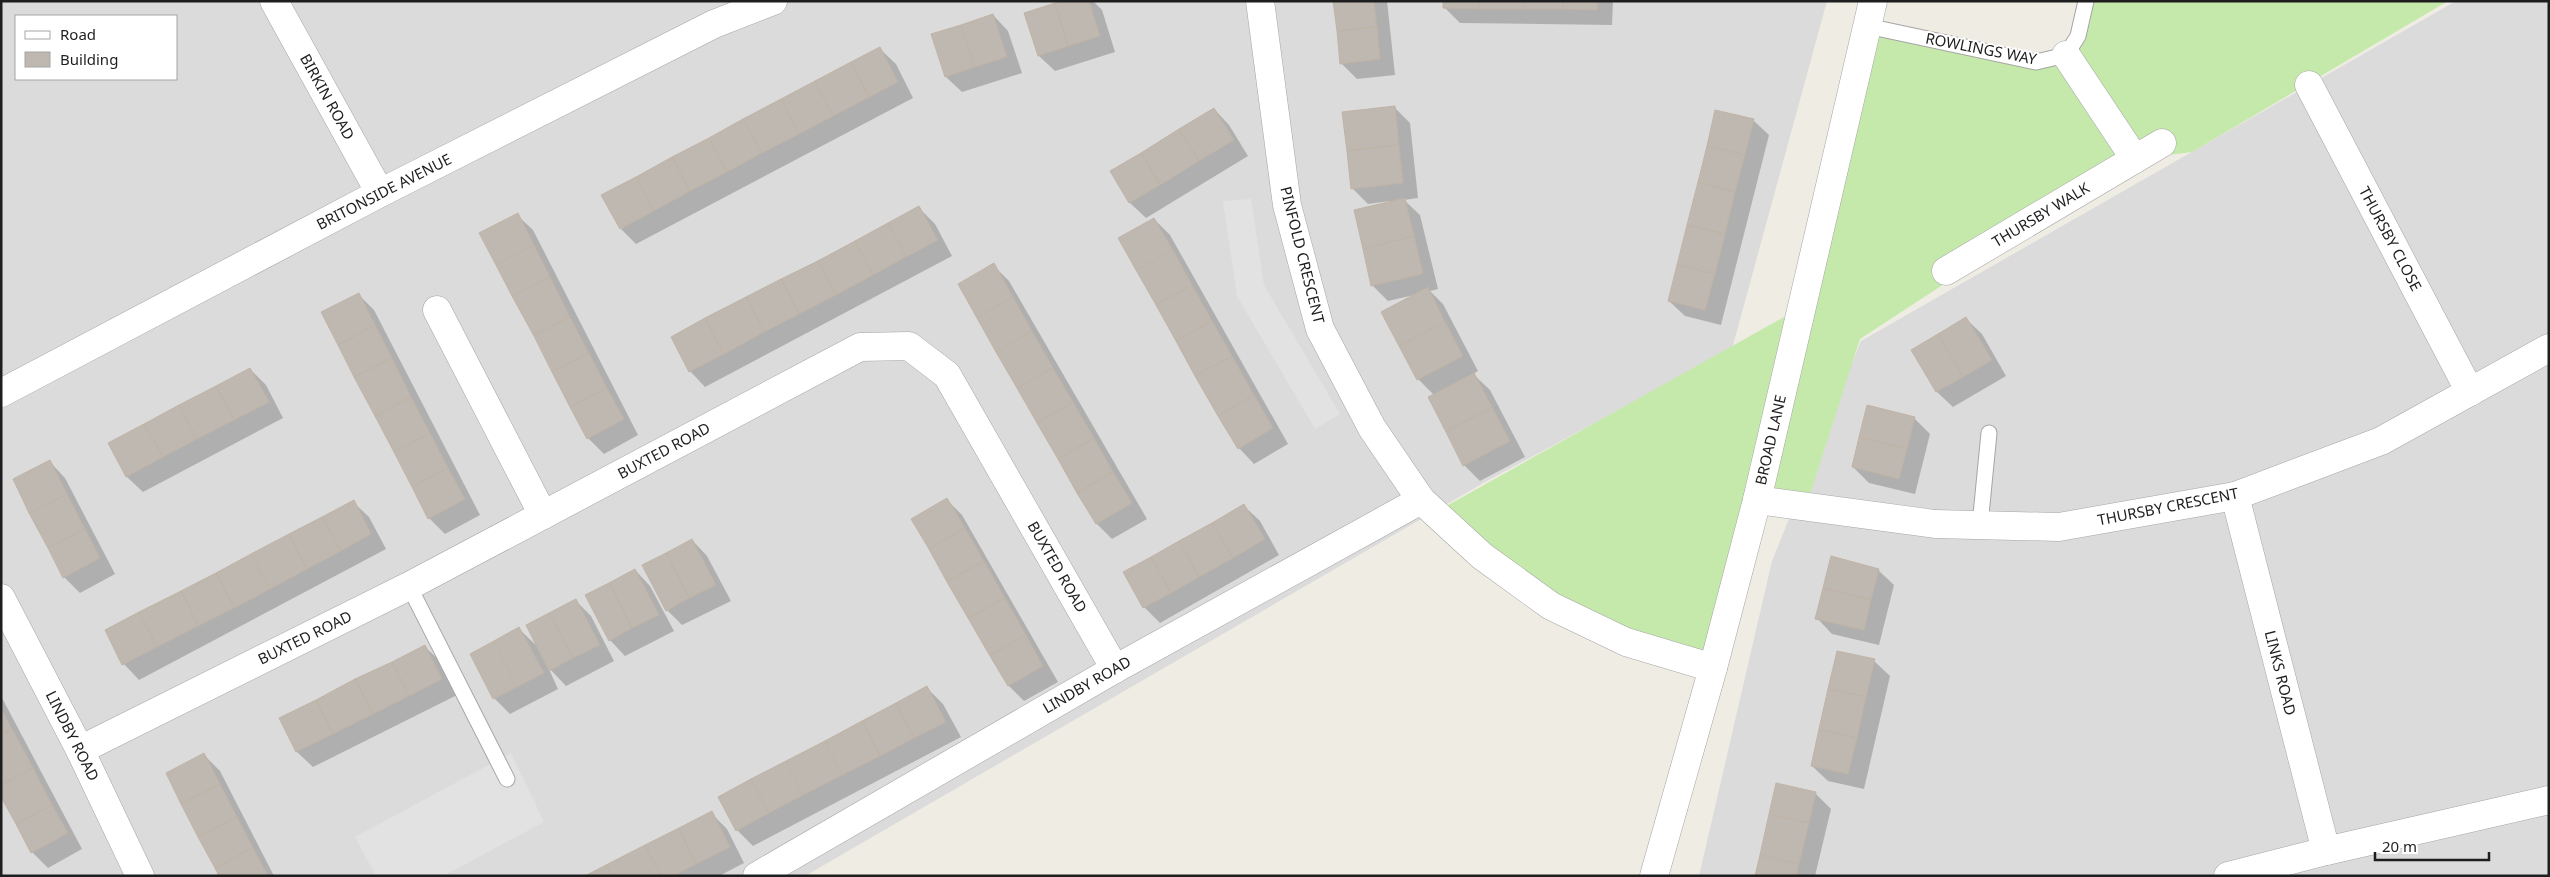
<svg xmlns="http://www.w3.org/2000/svg" width="2550" height="877" font-family="'Noto Sans',sans-serif">
<style>
.residential{fill:#dcdbdb;fill-rule:evenodd}
.grass{fill:#c5e9aa}
.parking{fill:#e2e2e2}
.shadow{fill:#0003}
.building{fill:#bfb8b0;stroke:#c0b3a6}
.lines{fill:none;stroke-linecap:round;stroke-linejoin:round}
.service-casing{stroke:#a5a5a5;stroke-width:17}
.minor-casing{stroke:#a5a5a5;stroke-width:29}
.service{stroke:#fff;stroke-width:15}
.minor{stroke:#fff;stroke-width:28}
.labels{text-anchor:middle;stroke-width:4;stroke-linejoin:round;paint-order:stroke}
.street-label{font-size:15px;fill:#1e1e1e;stroke:#fff}
</style>
<rect width="100%" height="100%" fill="#efece4"/>
<!-- residential -->
<g class="residential">
<path d="M 1,1 L 1827,1 L 1732,349 L 1485,482 L 805,876 L 1,876 ZM 16,16 L 176,16 L 176,79 L 16,79 Z"/>
<polygon points="2456,1 2549,1 2549,876 1699,876 1772,561 1861,341"/>
</g>
<!-- grass -->
<polygon class="grass" points="2081,1 2448,1 2192,152 2135,159 1860,339 1806,507 1757,500 1713,668 1551,606 1434,513 1802,307 1867,26 2024,60 2066,55"/>
<!-- parking -->
<g class="parking">
<polygon points="1251,199 1264,285 1340,414 1315,429 1237,296 1223,201"/>
<polygon points="511,753 544,822 443,876 376,876 355,837"/>
</g>
<!-- shadow -->
<g class="shadow">
<polygon points="1064,1 1093,1 1102,10 1115,52 1055,71 1039,56 1026,14"/>
<polygon points="1334,1 1387,1 1395,75 1357,79 1341,63"/>
<polygon points="1444,1 1613,1 1612,25 1460,23 1444,7"/>
<polygon points="993,15 1008,31 1022,73 962,92 946,77 932,35"/>
<polygon points="880,49 896,64 913,98 636,244 621,229"/>
<polygon points="1394,107 1410,123 1418,198 1404,200 1420,215 1438,289 1430,291 1443,304 1478,371 1473,374 1490,390 1525,457 1480,481 1464,465 1434,395 1418,379 1414,295 1388,301 1372,285 1390,201 1368,204 1352,188"/>
<polygon points="1214,109 1229,125 1248,156 1146,218 1130,203 1112,172"/>
<polygon points="1753,120 1769,135 1721,325 1685,316 1669,301"/>
<polygon points="919,208 935,224 952,256 705,387 690,371 672,337"/>
<polygon points="517,215 533,230 638,435 604,454 588,438"/>
<polygon points="1154,219 1170,235 1288,444 1254,464 1239,448"/>
<polygon points="993,265 1009,281 1147,519 1112,539 1097,524"/>
<polygon points="358,294 374,310 480,515 445,534 429,518"/>
<polygon points="1966,319 1982,334 2006,376 1953,407 1937,392 1913,350"/>
<polygon points="250,369 266,385 283,418 143,492 127,477 110,444"/>
<polygon points="1914,418 1930,434 1915,494 1869,483 1853,467"/>
<polygon points="50,462 65,478 115,574 80,593 64,577"/>
<polygon points="947,500 962,515 1058,682 1024,701 1009,686 913,519"/>
<polygon points="353,502 369,517 386,549 139,680 124,664 106,631"/>
<polygon points="1244,506 1260,521 1279,555 1160,623 1144,607"/>
<polygon points="692,540 707,556 731,601 682,625 667,610"/>
<polygon points="635,570 650,586 674,631 625,656 610,640"/>
<polygon points="1878,570 1894,585 1879,645 1832,634 1817,618"/>
<polygon points="575,600 591,616 614,661 566,686 548,667 558,689 510,714 494,698 519,629 538,647"/>
<polygon points="425,647 441,662 457,695 313,767 297,752 281,718"/>
<polygon points="1874,661 1890,676 1864,789 1828,781 1812,766"/>
<polygon points="927,688 943,704 961,737 753,846 737,830"/>
<polygon points="1,696 82,849 48,868 32,852 1,793"/>
<polygon points="204,755 220,771 274,876 221,876"/>
<polygon points="1815,793 1831,809 1815,876 1756,876"/>
<polygon points="711,813 727,829 744,863 719,876 588,876"/>
</g>
<!-- building -->
<g class="building">
<polygon points="1061,1 1089,1 1100,36 1068,46 1055,3"/>
<polygon points="1333,1 1374,1 1377,27 1337,31"/>
<polygon points="1443,1 1480,1 1480,9 1443,8"/>
<rect x="1480" y="1" width="45" height="8"/>
<rect x="1525" y="1" width="38" height="8"/>
<polygon points="1563,1 1597,1 1597,10 1563,9"/>
<polygon points="1055,3 1068,46 1038,56 1024,13"/>
<polygon points="993,14 1007,57 975,67 961,25"/>
<polygon points="961,25 975,67 945,77 931,34"/>
<polygon points="1377,27 1380,59 1340,64 1337,31"/>
<polygon points="880,47 898,82 869,97 851,62"/>
<polygon points="851,62 869,97 833,116 815,81"/>
<polygon points="815,81 833,116 799,134 781,99"/>
<polygon points="781,99 799,134 762,153 743,119"/>
<polygon points="1395,106 1399,145 1347,151 1342,112"/>
<polygon points="1214,108 1234,140 1199,161 1179,129"/>
<polygon points="1715,110 1754,119 1745,155 1707,146"/>
<polygon points="743,119 762,153 727,172 709,138"/>
<polygon points="1179,129 1199,161 1160,185 1141,153"/>
<polygon points="709,138 727,172 690,191 672,157"/>
<polygon points="1399,145 1403,183 1351,189 1347,151"/>
<polygon points="1707,146 1745,155 1735,192 1698,182"/>
<polygon points="1141,153 1160,185 1129,203 1110,171"/>
<polygon points="672,157 690,191 654,211 636,177"/>
<polygon points="636,177 654,211 620,229 601,195"/>
<polygon points="1698,182 1735,192 1725,234 1687,225"/>
<polygon points="1405,198 1414,236 1363,249 1354,210"/>
<polygon points="919,206 938,240 906,257 888,223"/>
<polygon points="518,213 534,245 496,265 479,233"/>
<polygon points="1154,218 1173,250 1136,270 1118,238"/>
<polygon points="888,223 906,257 873,275 855,241"/>
<polygon points="1687,225 1725,234 1715,274 1677,265"/>
<polygon points="1414,236 1423,274 1371,286 1363,249"/>
<polygon points="855,241 873,275 836,295 818,261"/>
<polygon points="534,245 550,277 512,296 496,265"/>
<polygon points="1173,250 1192,285 1156,305 1136,270"/>
<polygon points="818,261 836,295 799,314 781,279"/>
<polygon points="994,263 1013,297 977,318 958,284"/>
<polygon points="1677,265 1715,274 1705,310 1668,301"/>
<polygon points="550,277 570,317 534,336 512,296"/>
<polygon points="781,279 799,314 764,332 746,297"/>
<polygon points="1192,285 1212,321 1176,341 1156,305"/>
<polygon points="1428,287 1445,322 1399,346 1381,312"/>
<polygon points="359,293 375,325 338,345 321,312"/>
<polygon points="746,297 764,332 724,354 705,318"/>
<polygon points="1013,297 1032,331 996,352 977,318"/>
<polygon points="570,317 589,353 552,372 534,336"/>
<polygon points="1966,317 1992,360 1963,377 1938,334"/>
<polygon points="705,318 724,354 689,372 671,337"/>
<polygon points="1212,321 1232,356 1195,376 1176,341"/>
<polygon points="1445,322 1463,356 1417,380 1399,346"/>
<polygon points="375,325 392,358 354,377 338,345"/>
<polygon points="1032,331 1053,368 1017,388 996,352"/>
<polygon points="1938,334 1963,377 1936,392 1911,350"/>
<polygon points="589,353 607,388 570,407 552,372"/>
<polygon points="1232,356 1254,395 1218,416 1195,376"/>
<polygon points="392,358 411,397 375,416 354,377"/>
<polygon points="250,368 269,402 234,420 216,386"/>
<polygon points="1053,368 1073,402 1037,423 1017,388"/>
<polygon points="1474,373 1492,407 1446,432 1428,397"/>
<polygon points="216,386 234,420 197,439 179,405"/>
<polygon points="607,388 624,419 587,439 570,407"/>
<polygon points="1254,395 1273,428 1238,449 1218,416"/>
<polygon points="411,397 430,433 394,452 375,416"/>
<polygon points="1073,402 1094,438 1058,459 1037,423"/>
<polygon points="179,405 197,439 163,457 144,424"/>
<polygon points="1867,405 1915,417 1907,449 1859,437"/>
<polygon points="1492,407 1510,441 1463,466 1446,432"/>
<polygon points="144,424 163,457 126,477 108,443"/>
<polygon points="430,433 448,468 412,487 394,452"/>
<polygon points="1859,437 1907,449 1899,479 1852,467"/>
<polygon points="1094,438 1113,472 1077,493 1058,459"/>
<polygon points="50,460 67,494 29,513 13,479"/>
<polygon points="448,468 465,499 428,519 412,487"/>
<polygon points="1113,472 1132,503 1096,524 1077,493"/>
<polygon points="67,494 85,529 48,548 29,513"/>
<polygon points="947,498 965,528 929,549 911,519"/>
<polygon points="354,500 371,534 341,551 322,517"/>
<polygon points="1244,504 1265,539 1233,558 1212,523"/>
<polygon points="322,517 341,551 307,569 289,534"/>
<polygon points="1212,523 1233,558 1199,577 1179,541"/>
<polygon points="965,528 984,561 947,582 929,549"/>
<polygon points="85,529 100,558 63,578 48,548"/>
<polygon points="289,534 307,569 270,589 251,554"/>
<polygon points="692,539 716,585 689,598 666,553"/>
<polygon points="1179,541 1199,577 1171,593 1151,557"/>
<polygon points="666,553 689,598 666,611 642,565"/>
<polygon points="251,554 270,589 234,608 216,573"/>
<polygon points="1831,556 1879,569 1871,600 1823,588"/>
<polygon points="1151,557 1171,593 1143,608 1123,572"/>
<polygon points="984,561 1005,598 968,618 947,582"/>
<polygon points="635,569 659,615 632,628 609,583"/>
<polygon points="216,573 234,608 198,626 181,591"/>
<polygon points="609,583 632,628 609,641 585,595"/>
<polygon points="1823,588 1871,600 1864,630 1815,619"/>
<polygon points="181,591 198,626 157,647 139,612"/>
<polygon points="1005,598 1026,635 990,656 968,618"/>
<polygon points="576,599 600,645 573,658 549,613"/>
<polygon points="139,612 157,647 122,665 105,630"/>
<polygon points="549,613 573,658 549,671 526,625"/>
<polygon points="519,627 544,673 517,687 494,641"/>
<polygon points="1026,635 1043,666 1008,686 990,656"/>
<polygon points="494,641 517,687 493,699 470,654"/>
<polygon points="425,645 442,679 409,696 392,662"/>
<polygon points="1837,651 1875,659 1866,697 1828,689"/>
<polygon points="392,662 409,696 373,714 355,679"/>
<polygon points="355,679 373,714 333,734 316,700"/>
<polygon points="927,686 946,722 914,738 896,703"/>
<polygon points="1828,689 1866,697 1857,738 1819,729"/>
<polygon points="316,700 333,734 296,752 279,718"/>
<polygon points="896,703 914,738 880,756 862,721"/>
<polygon points="1,708 12,729 1,735"/>
<polygon points="862,721 880,756 842,775 825,741"/>
<polygon points="12,729 33,768 1,785 1,735"/>
<polygon points="1819,729 1857,738 1848,774 1811,766"/>
<polygon points="825,741 842,775 803,795 786,761"/>
<polygon points="204,753 220,784 181,804 166,773"/>
<polygon points="786,761 803,795 769,813 751,779"/>
<polygon points="33,768 52,805 16,824 1,797 1,785"/>
<polygon points="751,779 769,813 736,831 718,797"/>
<polygon points="1776,783 1816,792 1809,823 1769,814"/>
<polygon points="220,784 237,817 198,837 181,804"/>
<polygon points="52,805 68,833 31,853 16,824"/>
<polygon points="712,811 730,847 696,864 679,828"/>
<polygon points="1769,814 1809,823 1799,864 1760,855"/>
<polygon points="237,817 253,848 215,868 198,837"/>
<polygon points="679,828 696,864 673,876 661,876 645,845"/>
<polygon points="645,845 661,876 611,876 606,865"/>
<polygon points="253,848 268,876 219,876 215,868"/>
<polygon points="1760,855 1799,864 1796,876 1755,876"/>
<polygon points="606,865 611,876 585,876"/>
</g>
<g class="lines">
<!-- service casing -->
<g class="service-casing">
<g id="service">
<polyline points="1867,26 2036,62 2066,55 2078,36 2086,1"/>
<polyline points="1980,525 1989,433"/>
<polyline points="409,586 507,779"/>
</g>
</g>
<!-- minor casing -->
<g class="minor-casing">
<g id="minor">
<polyline points="274,1 380,193"/>
<polyline points="1260,1 1287,205 1320,329 1372,428 1421,500 1482,556 1551,606 1626,642 1713,668"/>
<polyline points="2066,55 2135,159"/>
<polyline points="2309,85 2470,392"/>
<polyline points="1946,271 2162,143"/>
<polyline points="437,310 543,515"/>
<polyline points="1,393 380,193 714,24 773,1"/>
<polyline points="2235,496 2326,851"/>
<polyline points="1757,500 1935,524 2059,527 2235,496 2381,441 2549,348"/>
<polyline points="1,598 80,750 140,876"/>
<polyline points="80,750 409,586 860,347 909,346 947,375 1115,669"/>
<polyline points="757,876 1115,669 1421,500"/>
<polyline points="1654,876 1713,668 1757,500 1873,1"/>
<polyline points="2228,876 2326,851 2549,800"/>
</g>
</g>
<!-- service -->
<use href="#service" class="service"/>
<!-- minor -->
<use href="#minor" class="minor"/>
</g>
<g class="labels">
<!-- street labels -->
<g class="street-label">
<text transform="translate(1981 49) rotate(11)" y="5">ROWLINGS WAY</text>
<text transform="translate(327 97) rotate(61)" y="5">BIRKIN ROAD</text>
<text transform="translate(384 192) rotate(-27)" y="5">BRITONSIDE AVENUE</text>
<text transform="translate(2041 215) rotate(-31)" y="5">THURSBY WALK</text>
<text transform="translate(2390 239) rotate(62)" y="5">THURSBY CLOSE</text>
<text transform="translate(1302 255) rotate(76)" y="5">PINFOLD CRESCENT</text>
<text transform="translate(1771 440) rotate(-77)" y="5">BROAD LANE</text>
<text transform="translate(664 451) rotate(-28)" y="5">BUXTED ROAD</text>
<text transform="translate(2168 507) rotate(-11)" y="5">THURSBY CRESCENT</text>
<text transform="translate(1057 567) rotate(60)" y="5">BUXTED ROAD</text>
<text transform="translate(305 638) rotate(-26)" y="5">BUXTED ROAD</text>
<text transform="translate(2280 673) rotate(76)" y="5">LINKS ROAD</text>
<text transform="translate(1087 685) rotate(-30)" y="5">LINDBY ROAD</text>
<text transform="translate(72 736) rotate(63)" y="5">LINDBY ROAD</text>
</g>
</g>
<!-- border -->
<rect width="2550" height="877" fill="none" stroke="#1e1e1e" stroke-width="5"/>
<!-- legend -->
<rect x="15" y="15" width="162" height="65" fill="#ffffff" stroke="#a5a5a5"/>
<rect x="25" y="31" width="25" height="8" fill="#ffffff" stroke="#a5a5a5"/>
<text x="60" y="40" font-size="15" fill="#1e1e1e">Road</text>
<rect x="25" y="52" width="25" height="15" fill="#bfb8b0" stroke="#a5a5a5"/>
<text x="60" y="65" font-size="15" fill="#1e1e1e">Building</text>
<!-- scale -->
<path d="M2375 852v8h114v-8" fill="none" stroke="#1e1e1e" stroke-width="2.5"/>
<text x="2382" y="852" font-size="15" fill="#1e1e1e" stroke="#ffffff" stroke-width="4" paint-order="stroke">20 m</text>
</svg>
